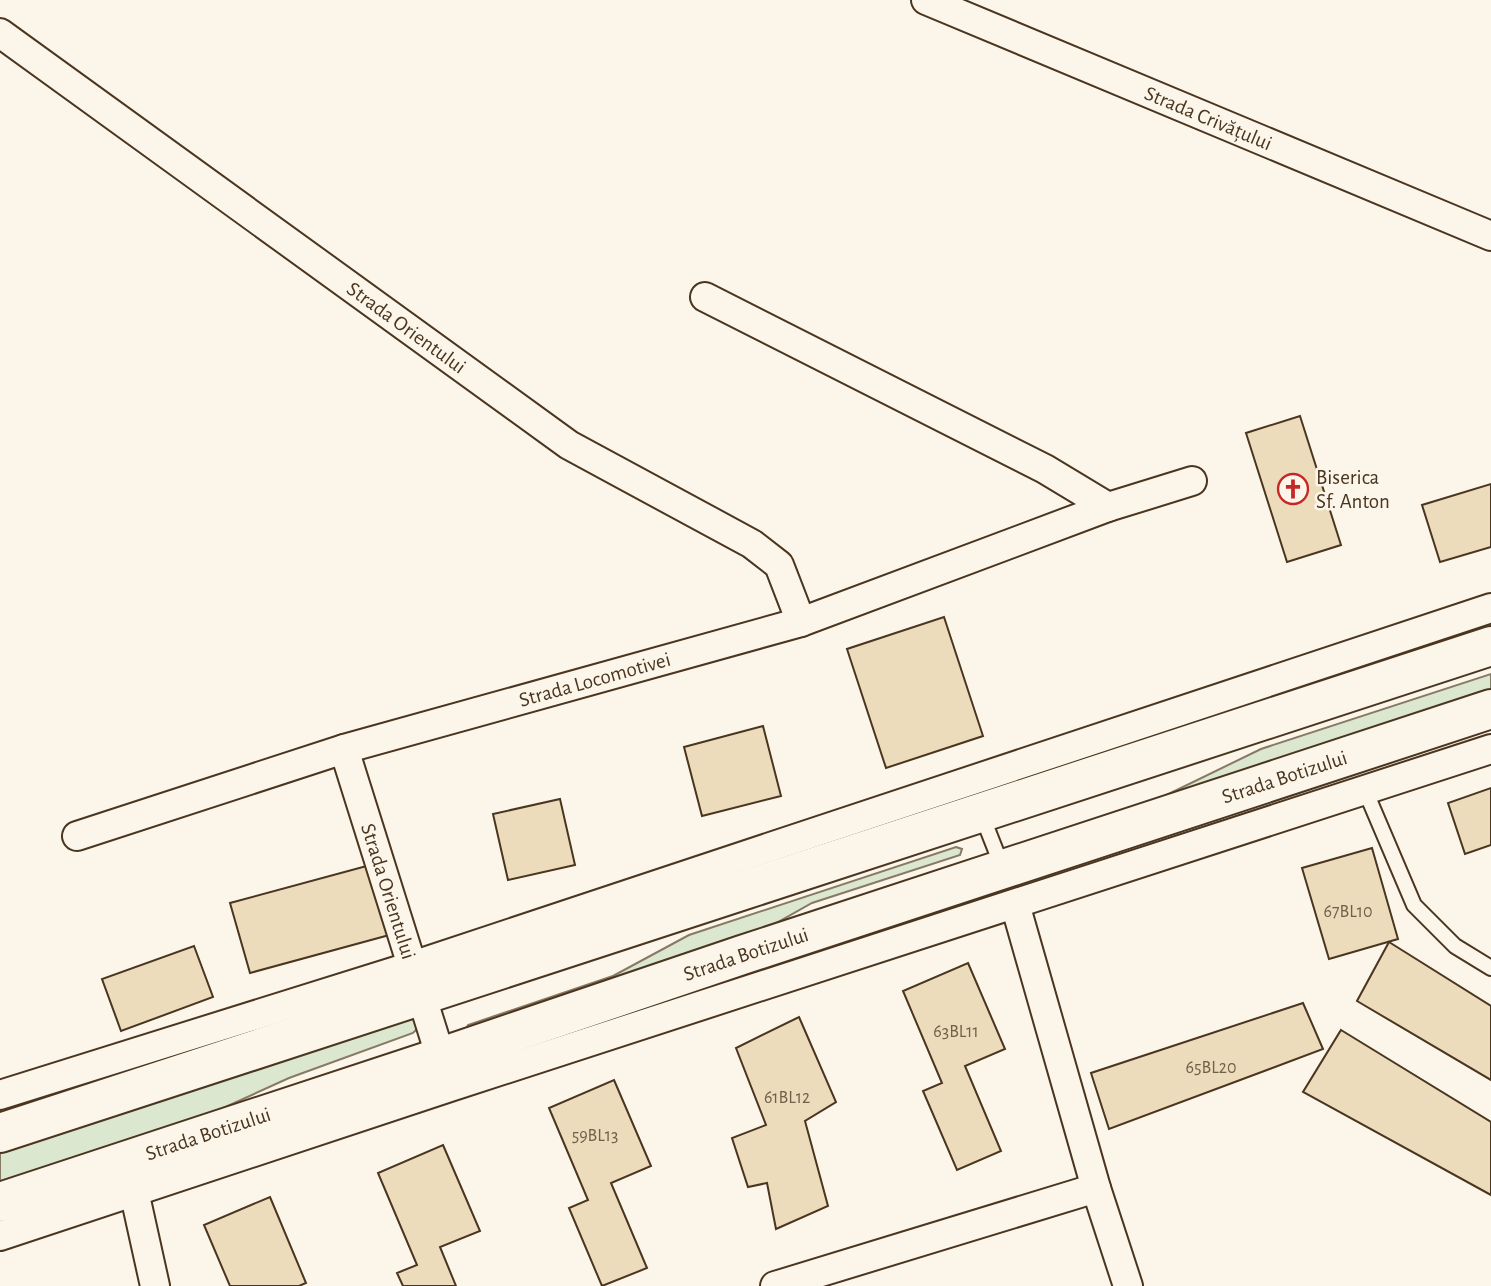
<svg xmlns="http://www.w3.org/2000/svg" width="1491" height="1286" font-family="'Alegreya Sans',sans-serif">
<style>
.green{fill:#dce7d0;stroke:#887966;stroke-width:2}
.building{fill:#ecdcbc;stroke:#4a3520;stroke-width:2}
.lines{fill:none;stroke-linecap:round;stroke-linejoin:round}
.service-casing{stroke:#4a3520;stroke-width:18}
.minor-casing{stroke:#4a3520;stroke-width:32}
.primary-casing{stroke:#4a3520;stroke-width:42}
.service{stroke:#fbf6e9;stroke-width:14}
.minor{stroke:#fbf6e9;stroke-width:28}
.primary{stroke:#fbf6e9;stroke-width:38}
.labels{text-anchor:middle;stroke-width:5;stroke-linejoin:round;paint-order:stroke}
.number-label{font-size:18px;fill:#725f47}
.street-label{font-size:21px;fill:#4a3520;stroke:#fbf6e9}
.poi-label{font-size:21px;fill:#4a3520;stroke:#fbf6e9;text-anchor:start}
</style>
<rect width="100%" height="100%" fill="#fbf6e9"/>
<!-- green -->
<g class="green">
<polygon points="1491,674 1491,698 1150,803 1261,749"/>
<polygon points="956,847 962,849 960,855 812,903 723,953 466,1029 468,1025 613,976 689,935"/>
<polygon points="415,1014 419,1027 413,1033 289,1078 199,1119 0,1185 0,1153"/>
</g>
<!-- building -->
<g class="building">
<polygon points="1300,416 1341,545 1287,562 1246,433"/>
<polygon points="1491,484 1491,547 1440,562 1422,505"/>
<polygon points="944,617 983,736 886,768 847,649"/>
<polygon points="763,726 781,796 702,816 684,747"/>
<polygon points="1491,788 1491,845 1465,854 1448,803"/>
<polygon points="560,799 575,865 508,880 493,814"/>
<polygon points="1372,848 1398,939 1329,959 1302,868"/>
<polygon points="374,864 393,934 250,973 230,903"/>
<polygon points="1389,942 1491,1006 1491,1080 1357,1001"/>
<polygon points="194,946 213,997 121,1031 102,979"/>
<polygon points="968,963 1005,1049 965,1066 1001,1151 957,1170 923,1091 942,1083 903,991"/>
<polygon points="1303,1003 1323,1049 1109,1129 1091,1073"/>
<polygon points="799,1017 836,1102 805,1121 828,1206 776,1229 767,1183 748,1187 732,1138 766,1125 736,1048"/>
<polygon points="1341,1030 1491,1122 1491,1195 1303,1092"/>
<polygon points="614,1080 651,1166 611,1183 647,1268 602,1286 569,1208 588,1200 549,1108"/>
<polygon points="443,1145 480,1231 440,1247 456,1286 403,1286 397,1273 417,1265 378,1173"/>
<polygon points="270,1197 306,1283 299,1286 230,1286 204,1225"/>
</g>
<g class="lines">
<!-- service casing -->
<g class="service-casing">
<g id="service">
<polyline points="1365,790 1414,905 1455,946 1491,968"/>
<polyline points="981,813 1003,869"/>
</g>
</g>
<!-- minor casing -->
<g class="minor-casing">
<g id="minor">
<path id="s1" d="M 926,0 L 1491,236"/>
<path id="s2" d="M 0,33 L 569,445 L 752,544 L 779,565 L 801,622"/>
<polyline points="705,297 1045,469 1108,507"/>
<path id="s3" d="M 344,749 L 446,1074"/>
<path id="s4" d="M 77,836 L 344,749 L 801,622 L 1108,507 L 1192,481"/>
<polyline points="1015,904 1096,1188 1128,1286"/>
<polyline points="0,1095 412,966 1491,608"/>
<polyline points="134,1191 155,1286"/>
<polyline points="0,1236 450,1087 1491,749"/>
<polyline points="775,1286 1096,1188"/>
</g>
</g>
<!-- primary casing -->
<g class="primary-casing">
<g id="primary">
<path d="M 0,1133 C 496,969 995,810 1491,646"/>
<path id="s5" d="M 0,1202 L 441,1057 L 742,955 L 1491,709"/>
</g>
</g>
<!-- service -->
<use href="#service" class="service"/>
<!-- minor -->
<use href="#minor" class="minor"/>
<!-- primary -->
<use href="#primary" class="primary"/>
</g>
<!-- icons -->
<defs>
<g id="church-ring" transform="scale(1.575)"><circle r="9.5" fill="#fbf6e9" stroke="#c62828" stroke-width="1.5"/><path d="M-1.2-6h2.4v3.5h3.3v2.4h-3.3V6h-2.4V-.1h-3.3v-2.4h3.3Z" fill="#c62828"/></g>
</defs>
<g fill-rule="evenodd">
<use href="#church-ring" x="1293" y="489"/>
</g>
<g class="labels">
<!-- number labels -->
<g class="number-label">
<text x="1348" y="917">67BL10</text>
<text x="956" y="1037">63BL11</text>
<text x="1211" y="1073">65BL20</text>
<text x="787" y="1103">61BL12</text>
<text x="595" y="1141">59BL13</text>
</g>
<!-- street labels -->
<g class="street-label">
<text dy="7" stroke="none"><textPath href="#s1" startOffset="306">Strada Crivățului</textPath></text>
<text dy="7" stroke="none"><textPath href="#s2" startOffset="502">Strada Orientului</textPath></text>
<text dy="7" stroke="none"><textPath href="#s4" startOffset="541">Strada Locomotivei</textPath></text>
<text dy="7" stroke="none"><textPath href="#s5" startOffset="1353">Strada Botizului</textPath></text>
<text dy="7" stroke="none"><textPath href="#s3" startOffset="149">Strada Orientului</textPath></text>
<text dy="7" stroke="none"><textPath href="#s5" startOffset="786">Strada Botizului</textPath></text>
<text dy="7" stroke="none"><textPath href="#s5" startOffset="219">Strada Botizului</textPath></text>
</g>
<!-- poi labels -->
<g class="poi-label">
<text x="1316" y="484">Biserica<tspan x="1316" dy="24">Sf. Anton</tspan></text>
</g>
</g>
</svg>
